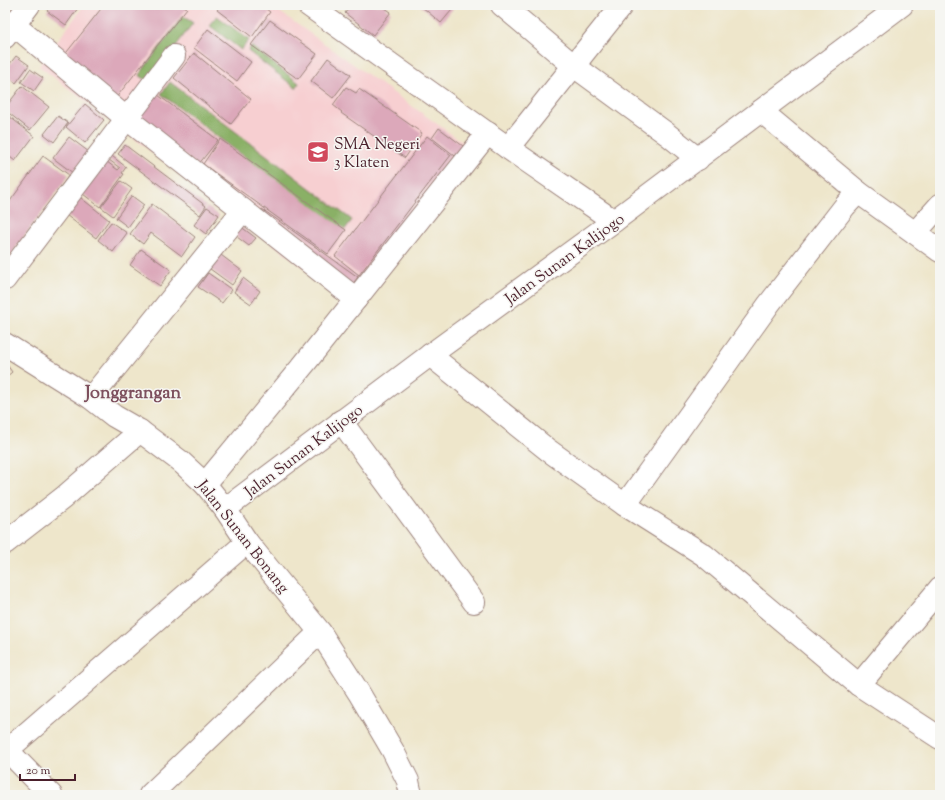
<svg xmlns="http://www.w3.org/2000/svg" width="945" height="800" font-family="'Sorts Mill Goudy',serif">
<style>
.built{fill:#f7cfd1;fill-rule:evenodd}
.forest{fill:#8ab066;stroke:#6a6848}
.building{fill:#dca8ba}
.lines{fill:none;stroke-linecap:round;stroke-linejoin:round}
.minor-casing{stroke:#9c827b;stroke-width:24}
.major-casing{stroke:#9c827b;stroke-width:24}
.minor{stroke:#fff;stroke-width:22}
.major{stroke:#fff;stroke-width:22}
.labels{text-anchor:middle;stroke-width:3;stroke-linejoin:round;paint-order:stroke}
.poi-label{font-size:16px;fill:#4a1f2b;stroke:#f6f6f2;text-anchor:start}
.street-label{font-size:16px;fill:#4a1f2b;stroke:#f6f6f2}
.quarter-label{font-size:18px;font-weight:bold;fill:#7d4f5d;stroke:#f6f6f2}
</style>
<rect width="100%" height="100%" fill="#f6f6f2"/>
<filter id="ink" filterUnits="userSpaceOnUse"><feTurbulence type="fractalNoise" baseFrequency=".025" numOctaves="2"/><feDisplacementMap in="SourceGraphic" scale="8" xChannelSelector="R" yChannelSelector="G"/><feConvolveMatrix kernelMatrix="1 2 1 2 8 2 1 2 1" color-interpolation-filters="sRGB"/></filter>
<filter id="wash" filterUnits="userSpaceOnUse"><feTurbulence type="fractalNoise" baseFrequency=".012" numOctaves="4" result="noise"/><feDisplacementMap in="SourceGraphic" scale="16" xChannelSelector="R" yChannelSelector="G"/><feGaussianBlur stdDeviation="0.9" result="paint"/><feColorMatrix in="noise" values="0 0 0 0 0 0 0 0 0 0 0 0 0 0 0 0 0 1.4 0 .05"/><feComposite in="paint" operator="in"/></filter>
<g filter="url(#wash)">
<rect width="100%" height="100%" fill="#eee6cb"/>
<!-- built -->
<path class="built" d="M 84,5 L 104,5 L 63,57 L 115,99 L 186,9 L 182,5 L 221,5 L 217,10 L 252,36 L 270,12 L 261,5 L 270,5 L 471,148 L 349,302 L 39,66 ZM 270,20 L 316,53 L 298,79 L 251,45 ZM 328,58 L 351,75 L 333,98 L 311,81 ZM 346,87 L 356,93 L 359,89 L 422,134 L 405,158 L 333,105 ZM 154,92 L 218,139 L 199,165 ZM 439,128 L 467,149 L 459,159 L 432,138 ZM 427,137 L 359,275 L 335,256 ZM 220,139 L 345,230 L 328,254 L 203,164 ZM 261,209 L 358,277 L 350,287 L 255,217 Z"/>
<!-- forest -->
<g class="forest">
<polygon points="183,16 193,23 149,82 139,75"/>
<polygon points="217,16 249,40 241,50 209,25"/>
<polygon points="251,46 299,83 296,88 248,51"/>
<polygon points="170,82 352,220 343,232 161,94"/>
</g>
<g id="blocks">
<!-- building -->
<g class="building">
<polygon points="51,5 73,5 78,8 66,25 47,11"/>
<polygon points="104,5 182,5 187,8 115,99 63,57"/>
<polygon points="221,5 261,5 270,12 252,37 217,10"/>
<polygon points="351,5 388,5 385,8 391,12 373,35 345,13"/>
<polygon points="422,5 456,5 441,23 421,6"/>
<polygon points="270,20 317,54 298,79 251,45"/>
<polygon points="208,29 251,62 237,81 194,48"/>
<polygon points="194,53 251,99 231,124 174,78"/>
<polygon points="16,56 29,65 16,83 5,75 5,70"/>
<polygon points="328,58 351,75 333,98 311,81"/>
<polygon points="30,69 43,78 34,91 21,82"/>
<polygon points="22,86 49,107 30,130 5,110 5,108"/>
<polygon points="346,87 356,93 359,89 422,133 405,158 341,113 342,112 333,105"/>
<polygon points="154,92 218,140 198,165 135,118"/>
<polygon points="85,104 104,120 85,143 66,127"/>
<polygon points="5,113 34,136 15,161 5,153"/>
<polygon points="58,116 68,123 54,142 44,134"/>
<polygon points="439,128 467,149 459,159 432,138"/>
<polygon points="427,136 451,155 359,275 335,256"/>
<polygon points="69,137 89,152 73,173 53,158"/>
<polygon points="220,139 346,230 328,254 203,164"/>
<polygon points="125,145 206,206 200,215 118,154"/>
<polygon points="108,153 126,167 122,173 124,174 100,207 79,191 103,159 118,170 120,168 105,157"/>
<polygon points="43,156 69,175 5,263 5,208"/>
<polygon points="121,181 132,189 113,216 101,207"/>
<polygon points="76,194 109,220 96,238 62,212"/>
<polygon points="132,196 144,205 128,227 116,218"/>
<polygon points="152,204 195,237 182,256 151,233 143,244 130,234"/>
<polygon points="207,207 219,215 206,234 194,225"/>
<polygon points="262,209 358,277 350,287 255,217"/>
<polygon points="111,222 127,233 113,252 98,240"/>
<polygon points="240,226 256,238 249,246 233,234"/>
<polygon points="141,249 171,270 160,286 130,265"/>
<polygon points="217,252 242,271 232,285 206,266"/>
<polygon points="208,273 232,290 222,303 198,287"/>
<polygon points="243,278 260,291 251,304 234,292"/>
<polygon points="5,362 12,372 5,378"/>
</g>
</g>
</g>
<g filter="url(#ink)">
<use href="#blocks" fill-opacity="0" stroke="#9c827b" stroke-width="1"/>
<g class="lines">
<!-- minor casing -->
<g class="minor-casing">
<g id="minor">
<polyline points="308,5 508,148 614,221"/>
<polyline points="502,5 574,66 667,134 698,159"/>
<polyline points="14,25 126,118 243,210 91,398"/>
<polyline points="761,111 858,192"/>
<polyline points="508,148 622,5"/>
<polyline points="243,210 356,299"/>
<polyline points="915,233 940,205"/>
<polyline points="5,279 174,56"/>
<polyline points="5,344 91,398 114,416 140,431 180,461 205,484 225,509 247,542 320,632 359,693 393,751 408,781 411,795"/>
<polyline points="430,355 548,450 625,505 769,304 845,206 858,192 940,251"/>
<polyline points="341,421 474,602"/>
<polyline points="205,484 305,363 488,133"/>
<polyline points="625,505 704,555 859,685 940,738"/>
<polyline points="225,509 430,355 614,221 902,5"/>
<polyline points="5,543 63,498 140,431"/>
<polyline points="859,685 940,588"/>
<polyline points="5,748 51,795"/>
<polyline points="5,752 247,542"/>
<polyline points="150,795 320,632"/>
</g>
</g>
<!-- major casing -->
<g class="major-casing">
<polyline id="major" points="5,37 29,5"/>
</g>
<!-- minor -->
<use href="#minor" class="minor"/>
<!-- major -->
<use href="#major" class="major"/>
</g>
</g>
<!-- icons -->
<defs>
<g id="school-square" transform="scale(1.15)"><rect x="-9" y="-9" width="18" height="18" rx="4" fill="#d1495b" stroke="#f6f6f2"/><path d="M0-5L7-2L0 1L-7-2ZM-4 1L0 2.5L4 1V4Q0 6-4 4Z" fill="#fff"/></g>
</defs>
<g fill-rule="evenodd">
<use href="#school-square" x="318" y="152"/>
</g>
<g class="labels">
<!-- poi labels -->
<g class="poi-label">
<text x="334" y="149">SMA Negeri<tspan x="334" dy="18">3 Klaten</tspan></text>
</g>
<!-- street labels -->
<g class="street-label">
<text transform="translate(564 258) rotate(-36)" y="6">Jalan Sunan Kalijogo</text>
<text transform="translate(303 450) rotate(-37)" y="6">Jalan Sunan Kalijogo</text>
<text transform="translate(244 536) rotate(52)" y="6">Jalan Sunan Bonang</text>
</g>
<!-- quarter labels -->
<g class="quarter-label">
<text x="133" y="398">Jonggrangan</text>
</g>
</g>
<!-- margin -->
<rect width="945" height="800" fill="none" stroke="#f6f6f2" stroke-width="20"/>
<!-- scale -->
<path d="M20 774v6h55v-6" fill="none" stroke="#4a1f2b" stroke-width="2"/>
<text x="26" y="774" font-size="12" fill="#4a1f2b" stroke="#f6f6f2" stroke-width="3" paint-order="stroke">20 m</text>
</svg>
